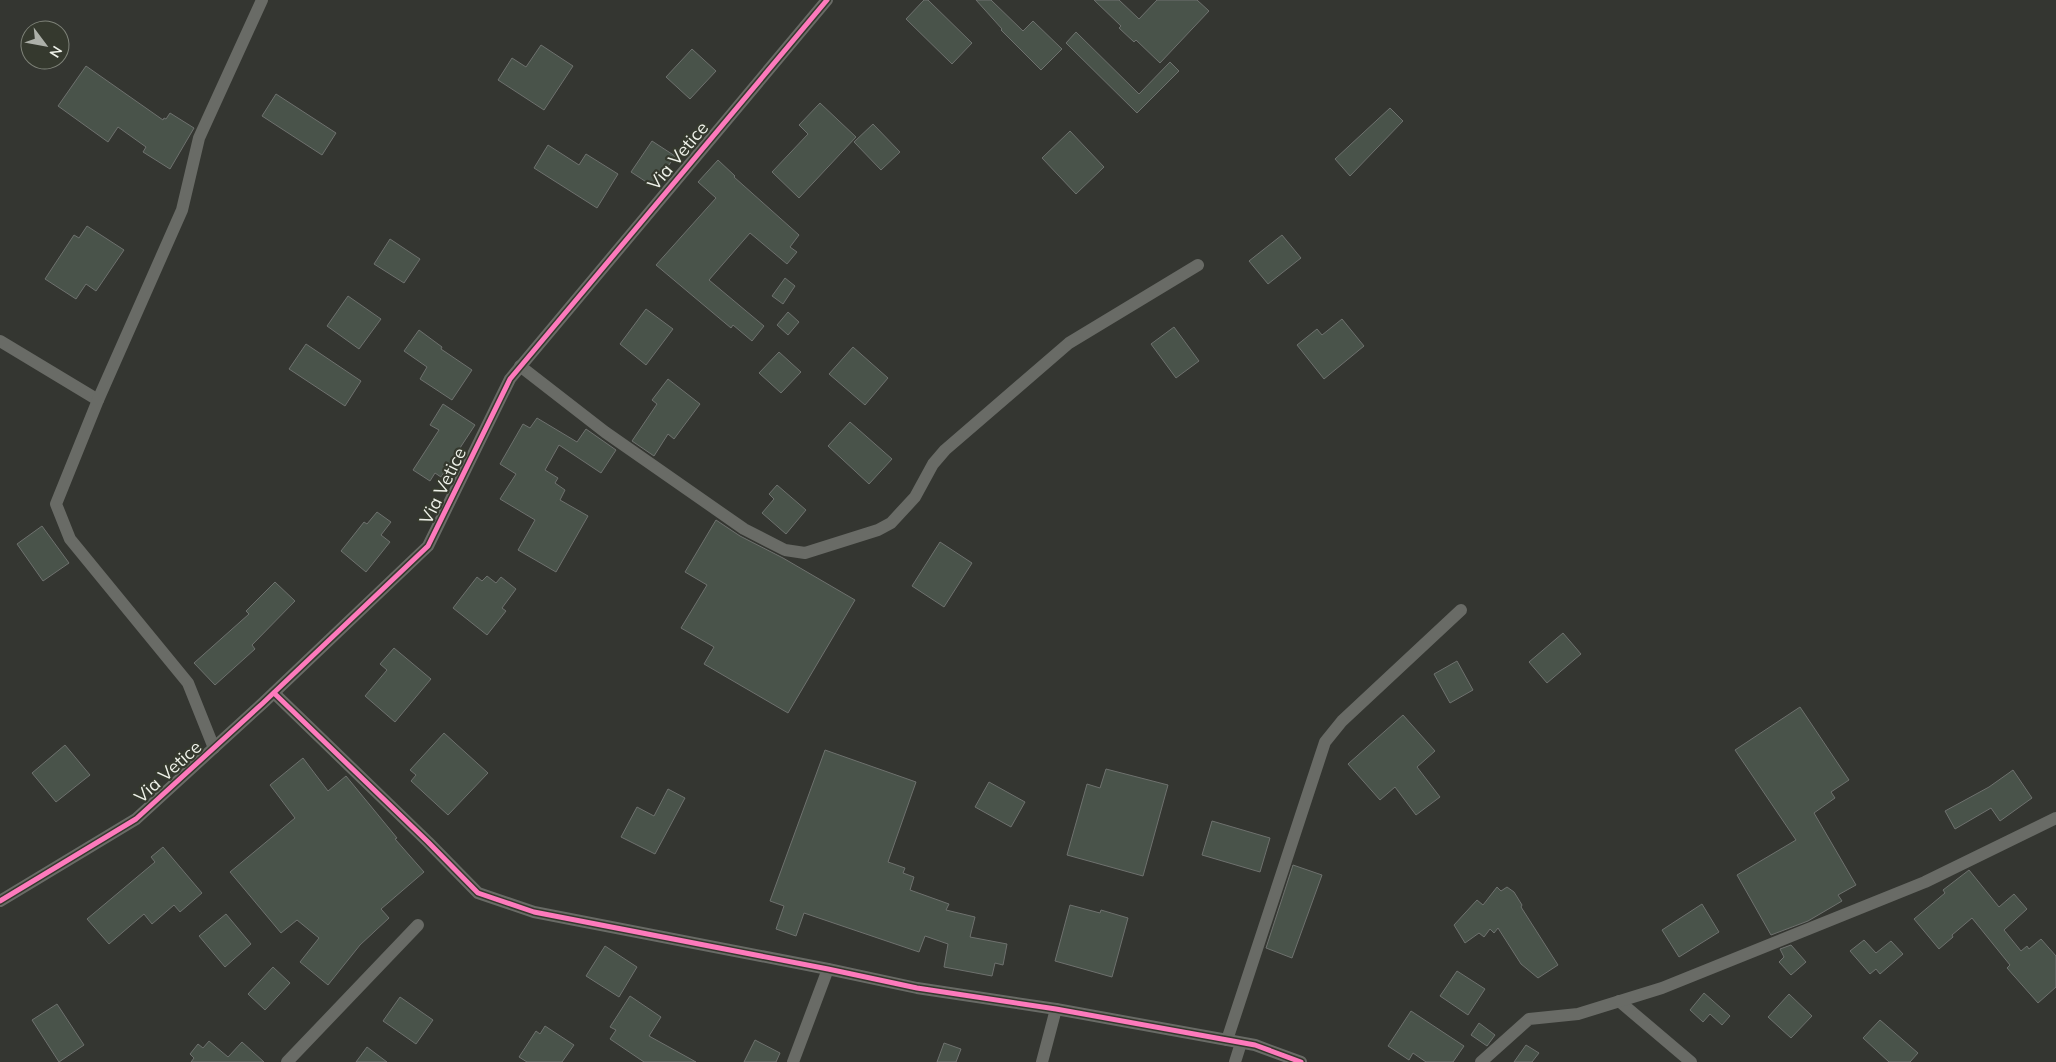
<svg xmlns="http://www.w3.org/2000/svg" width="2056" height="1062" font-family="Mulish,sans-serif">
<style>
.building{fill:#49534a;stroke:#6e716e}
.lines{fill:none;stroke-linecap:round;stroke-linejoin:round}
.street{stroke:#696b66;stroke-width:12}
.cycleway-casing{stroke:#35392e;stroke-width:8}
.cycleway{stroke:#fd7abc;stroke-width:5}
.labels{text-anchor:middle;stroke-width:4.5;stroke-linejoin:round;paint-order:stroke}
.street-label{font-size:18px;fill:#eef1e9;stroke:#35392e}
</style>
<rect width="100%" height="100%" fill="#343631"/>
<!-- building -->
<g class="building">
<polygon points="924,0 928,0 972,43 952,64 906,19"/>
<polygon points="976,0 991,0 1023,31 1033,21 1062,49 1041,70 1001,30 1002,29"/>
<polygon points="1094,0 1119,0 1139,19 1157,0 1197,0 1209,11 1160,63 1136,40 1134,42 1119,28 1121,26"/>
<polygon points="1076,32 1139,94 1170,62 1179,71 1137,113 1066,43"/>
<polygon points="541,45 573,66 544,110 498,80 512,58 526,67"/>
<polygon points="692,49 716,71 690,99 666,77"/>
<polygon points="86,66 163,120 164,118 166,119 170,113 194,128 170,169 143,152 146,147 118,127 108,142 58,106"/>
<polygon points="276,94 336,133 322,155 262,116"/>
<polygon points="820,103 856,137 799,198 772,172 808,134 799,125"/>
<polygon points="1390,108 1403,121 1350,176 1335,159"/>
<polygon points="873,124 900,152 881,170 854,142"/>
<polygon points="1070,131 1104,167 1076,194 1042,158"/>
<polygon points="652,141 675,156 654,187 631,172"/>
<polygon points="548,145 579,165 586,154 618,174 597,208 534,168"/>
<polygon points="718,160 735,176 734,177 799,235 790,247 797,252 787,264 750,233 709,280 764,326 752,341 733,325 731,328 656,265 716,198 698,182"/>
<polygon points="87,226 124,250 96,291 86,284 76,299 45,279 74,235 79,238"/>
<polygon points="1282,235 1301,258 1268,284 1249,261"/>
<polygon points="390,239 420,259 404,283 374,264"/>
<polygon points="785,278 795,286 783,304 772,296"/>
<polygon points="348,296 381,319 359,349 327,326"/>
<polygon points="646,309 673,329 646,365 620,344"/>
<polygon points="788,312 799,322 788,335 777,325"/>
<polygon points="1342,319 1364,346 1324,379 1297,345 1317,329 1322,335"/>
<polygon points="1174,327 1199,361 1176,378 1151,344"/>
<polygon points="419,330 442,347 441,349 472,370 452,400 420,379 427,367 404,351"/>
<polygon points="306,344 361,381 345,406 289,369"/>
<polygon points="853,347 888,378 865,405 829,374"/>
<polygon points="779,352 801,372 781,393 759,373"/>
<polygon points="668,379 700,404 674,439 668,434 654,456 632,441 657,404 652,400"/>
<polygon points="443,404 475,425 441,477 435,473 430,481 413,470 439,430 430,425"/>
<polygon points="537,418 577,442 586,429 616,450 601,473 559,445 545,470 558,478 555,483 565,490 560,500 588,516 556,572 518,550 535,520 500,499 516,474 500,464 523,424 530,428"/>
<polygon points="850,422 892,459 869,484 828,446"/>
<polygon points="777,485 806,510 786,534 762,513 774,499 769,494"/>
<polygon points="377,512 391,522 381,535 390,542 366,572 341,551 364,522 367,524"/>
<polygon points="716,520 740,536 783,558 855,600 788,713 704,664 714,647 681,628 707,585 685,572"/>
<polygon points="42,526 69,563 43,581 17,544"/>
<polygon points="940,542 972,563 944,607 912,586"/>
<polygon points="487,576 496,583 501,577 516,589 502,608 506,611 487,635 453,608 477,577 482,581"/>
<polygon points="275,582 295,601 252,645 255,649 215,685 194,663 249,614 246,611"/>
<polygon points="1563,633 1581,654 1547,683 1529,662"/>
<polygon points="394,648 431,679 395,722 365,696 387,670 380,664"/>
<polygon points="1457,661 1473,690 1450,703 1434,674"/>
<polygon points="1800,707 1849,780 1831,792 1835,798 1814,813 1856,885 1838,895 1842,901 1808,921 1771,935 1737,875 1796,840 1735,750"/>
<polygon points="1403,715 1435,751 1417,767 1440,797 1416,815 1395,787 1380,800 1348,764"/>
<polygon points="444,733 488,773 448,815 411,781 416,775 410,770"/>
<polygon points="65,745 90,775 56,802 32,773"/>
<polygon points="825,750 916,782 888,862 905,868 903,873 914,877 910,890 949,904 946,910 975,917 970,937 1007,944 1003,965 995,963 992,976 944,967 948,944 925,936 919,952 804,913 796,936 776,929 784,906 770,901"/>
<polygon points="303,758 328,791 346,776 397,838 395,839 424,872 381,909 389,918 360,945 328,985 300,962 319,938 297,920 281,933 230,872 295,818 270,785"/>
<polygon points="1106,769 1168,785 1143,876 1067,855 1087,784 1100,788"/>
<polygon points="2013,770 2032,798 2000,821 1991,808 1955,829 1945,811 1989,787"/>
<polygon points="989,782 1025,802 1011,827 975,807"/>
<polygon points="668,789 685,798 655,854 621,837 637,807 654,816"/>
<polygon points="1212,821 1270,838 1260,872 1202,855"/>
<polygon points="163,847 202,893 180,912 174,905 152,924 144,914 109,944 87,919 155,862 151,857"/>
<polygon points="1293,865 1322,875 1292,958 1266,948"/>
<polygon points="1969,870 1999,907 2014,894 2027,909 2004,930 2021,951 2027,946 2029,949 2041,939 2056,956 2056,987 2038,1003 2007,968 2010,965 1972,918 1952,935 1953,937 1939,949 1914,919 1945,893 1943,890"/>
<polygon points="1497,887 1501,891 1507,887 1514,892 1522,905 1521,907 1558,965 1538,978 1521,964 1498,928 1494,933 1490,929 1484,937 1479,933 1465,943 1454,925 1477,900 1483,905"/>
<polygon points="1702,904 1719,932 1679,957 1662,930"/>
<polygon points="1070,905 1100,913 1101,910 1128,918 1112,977 1055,961"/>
<polygon points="226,914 251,944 225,967 199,936"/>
<polygon points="1864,940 1876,953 1891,941 1903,954 1880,974 1876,969 1870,974 1850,951"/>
<polygon points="1791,945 1806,962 1791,975 1779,962 1784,957 1780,949"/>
<polygon points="605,946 637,967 619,997 586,976"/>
<polygon points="273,967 290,983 265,1010 248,994"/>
<polygon points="1457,971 1485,989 1468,1015 1440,996"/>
<polygon points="1704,993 1730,1016 1722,1025 1710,1014 1703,1022 1690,1010"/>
<polygon points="1789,994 1812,1016 1791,1038 1768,1017"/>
<polygon points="630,996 661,1017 649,1036 696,1062 644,1062 610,1039 616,1030 610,1027"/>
<polygon points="400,997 433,1020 416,1044 383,1021"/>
<polygon points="57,1004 84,1045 59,1062 32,1020"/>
<polygon points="1411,1011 1464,1046 1453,1062 1426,1062 1413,1053 1409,1060 1388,1046"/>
<polygon points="1880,1020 1918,1053 1910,1062 1889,1062 1863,1038"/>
<polygon points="1479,1023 1495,1035 1487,1046 1471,1035"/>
<polygon points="545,1026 574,1045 562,1062 527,1062 519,1057 536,1031 540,1034"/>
<polygon points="755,1040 780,1053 776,1062 744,1062"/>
<polygon points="209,1041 228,1057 242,1042 264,1062 191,1062 194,1058 190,1054 198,1044 203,1048"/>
<polygon points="944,1043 961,1049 956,1062 937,1062"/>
<polygon points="1526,1045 1539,1053 1532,1062 1514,1062"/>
<polygon points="367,1047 387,1062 356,1062"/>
</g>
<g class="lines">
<!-- street -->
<g class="street">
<polyline points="0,341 98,400"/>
<polyline points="520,366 605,432 744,529 785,550 805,553 878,530 891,523 915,497 933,464 945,450 1069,343 1198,265"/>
<polyline points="274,693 428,842 478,893 534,912 828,969 917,988 1056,1009 1255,1045 1301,1062"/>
<polyline points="214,748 188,683 70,539 56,504 98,400 182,210 199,138 262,0"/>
<polyline points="0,901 136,819 263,703 428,546 510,379 827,0"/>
<polyline points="1619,1001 1691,1062"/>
<polyline points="1227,1040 1325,742 1342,721 1461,610"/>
<polyline points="287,1062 418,925"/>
<polyline points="793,1062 828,969"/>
<polyline points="1042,1062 1056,1009"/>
<polyline points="1235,1062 1241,1043"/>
<polyline points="1481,1062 1529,1019 1578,1014 1662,988 1925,882 2056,818"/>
</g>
<!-- cycleway casing -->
<g class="cycleway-casing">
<g id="cycleway">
<polyline points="274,693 428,842 478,893 534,912 828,969 917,988 1056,1009 1255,1045 1301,1062"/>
<polyline points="0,901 136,819 263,703 428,546 510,379 827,0"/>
</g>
</g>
<!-- cycleway -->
<use href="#cycleway" class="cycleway"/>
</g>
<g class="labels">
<!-- street labels -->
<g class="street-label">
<text transform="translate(678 156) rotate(-50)" y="6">Via Vetice</text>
<text transform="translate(443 486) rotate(-64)" y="6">Via Vetice</text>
<text transform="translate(168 772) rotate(-42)" y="6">Via Vetice</text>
</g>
</g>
<!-- north arrow -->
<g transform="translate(45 45) rotate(122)"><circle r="24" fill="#35392e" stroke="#7f8379"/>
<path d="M0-4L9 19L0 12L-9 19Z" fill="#adb0a9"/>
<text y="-8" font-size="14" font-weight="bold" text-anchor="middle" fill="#eef1e9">N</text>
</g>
</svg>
